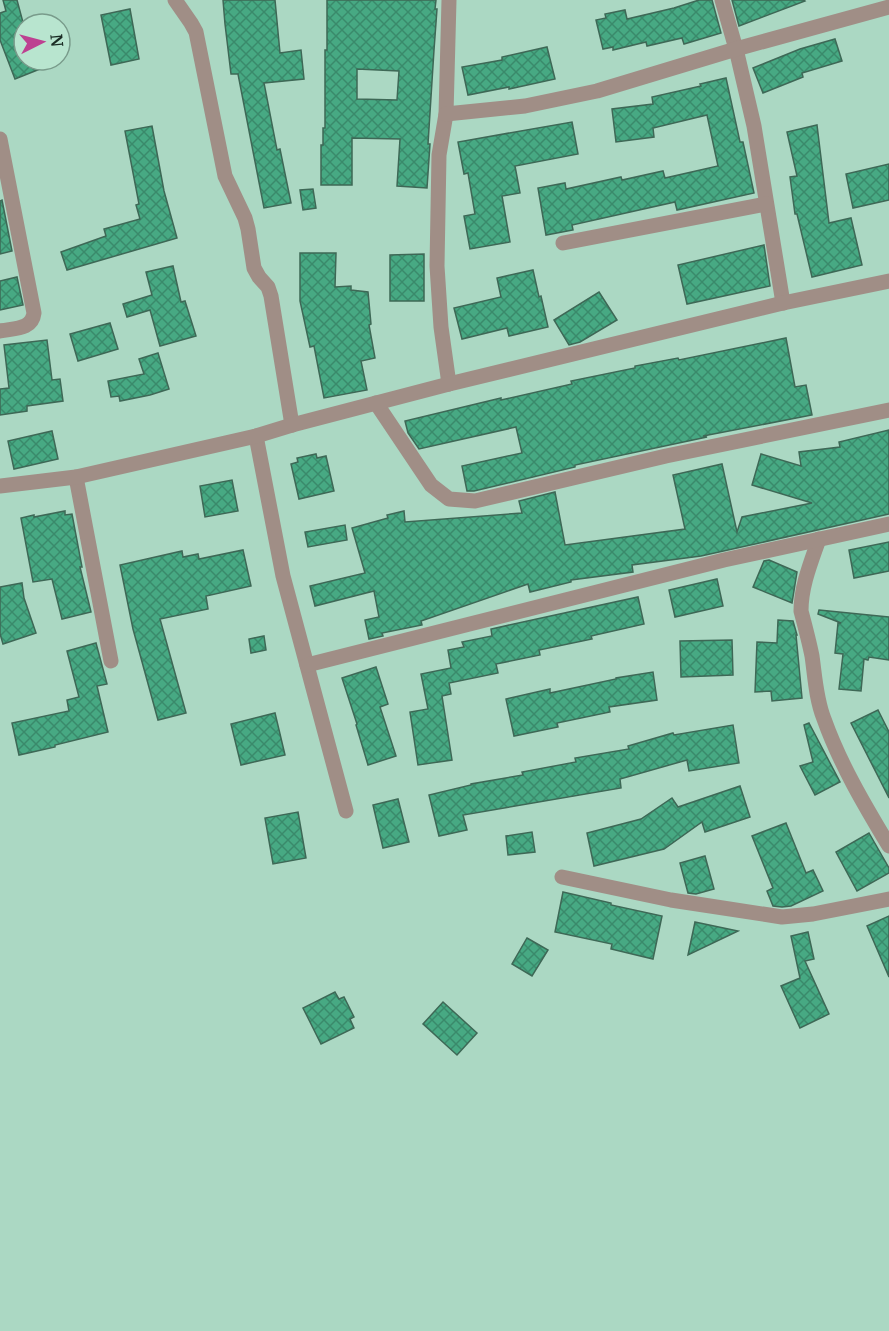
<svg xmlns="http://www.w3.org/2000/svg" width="889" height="1331" font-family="Merriweather,serif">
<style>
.building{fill:url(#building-cross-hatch);stroke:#3e6856;stroke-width:1.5;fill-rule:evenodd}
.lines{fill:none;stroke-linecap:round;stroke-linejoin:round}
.minor{stroke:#a08e86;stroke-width:15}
</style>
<defs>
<pattern id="building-cross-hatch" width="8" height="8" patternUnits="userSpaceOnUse" patternTransform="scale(1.5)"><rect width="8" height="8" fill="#47a983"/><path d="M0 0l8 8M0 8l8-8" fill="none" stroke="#3a8a6b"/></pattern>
</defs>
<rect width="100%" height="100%" fill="#abd8c3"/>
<!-- building -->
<g class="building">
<polygon points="3,0 17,0 24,26 24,60 60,61 15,79 0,40 0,13 6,11"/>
<polygon points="223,0 275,0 280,53 301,50 304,79 264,83 277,150 280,149 291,203 264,208 238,74 231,74 225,24"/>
<path d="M 327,0 L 436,0 L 435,9 L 437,9 L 434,50 L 428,144 L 430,144 L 427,188 L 397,186 L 400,139 L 352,138 L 352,185 L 321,185 L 321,145 L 323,145 L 323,128 L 325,128 L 325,50 L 327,50 ZM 357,69 L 399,71 L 397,100 L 357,99 Z"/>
<polygon points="699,0 712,0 721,33 684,44 682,38 647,46 646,42 613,50 613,47 603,49 596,20 606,18 605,14 625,10 627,19 674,8"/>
<polygon points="732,0 804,0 805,1 739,26"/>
<polygon points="130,9 139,59 111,65 101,15"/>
<polygon points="835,39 842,61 802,73 803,77 763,93 753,68 800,49"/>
<polygon points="547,47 555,79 509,89 509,87 468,95 462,67 502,60 502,57"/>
<polygon points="726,78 740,142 743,142 754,193 677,210 675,202 572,225 573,230 546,235 538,188 565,183 566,189 621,177 622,180 663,171 665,178 718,166 707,115 653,128 654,137 616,142 612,109 653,104 652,97 701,86 700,84"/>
<polygon points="572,122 578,154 515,166 520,193 502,196 510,242 470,249 464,216 475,214 468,173 464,174 458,142"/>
<polygon points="817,125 829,223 851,218 862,265 812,277 797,214 795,214 790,177 797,176 787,132"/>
<polygon points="152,126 164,191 177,238 67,270 61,252 106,236 104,229 140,219 136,205 139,204 125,131"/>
<polygon points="889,164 889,200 853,208 846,174"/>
<polygon points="313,189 316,208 303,210 300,190"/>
<polygon points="2,200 12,251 0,254 0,201"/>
<polygon points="764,245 770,286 687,304 678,265"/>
<polygon points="300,253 336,253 335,287 351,286 351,290 368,292 371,324 369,325 375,358 361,361 367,390 324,398 314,346 310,347 300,301"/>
<polygon points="424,254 424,301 390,301 390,255"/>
<polygon points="173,266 181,302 185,301 196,336 160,346 150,310 127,317 123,304 152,295 146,272"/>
<polygon points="533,270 539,297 541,296 548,327 509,336 507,328 462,339 454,308 501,297 497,278"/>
<polygon points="17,277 23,305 0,310 0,281"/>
<polygon points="599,292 617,320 580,342 569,345 554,320"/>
<polygon points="110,323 118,349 78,361 70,334"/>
<polygon points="786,338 795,387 806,385 812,415 703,436 707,437 575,465 575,467 474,491 467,491 462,466 522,453 516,427 419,449 408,433 405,421 501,398 501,400 572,384 571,381 635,368 635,366 678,358 679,360"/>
<polygon points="47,340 52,380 60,379 63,401 27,406 27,411 0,415 0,389 9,388 4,345"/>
<polygon points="158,353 169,389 150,395 120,401 119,396 111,397 108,381 144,374 139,359"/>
<polygon points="889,430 889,514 701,556 632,565 633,572 571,580 571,582 530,592 528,584 421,621 422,625 382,633 383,636 369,639 365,620 379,617 374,591 315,606 310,586 365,573 352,528 388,518 387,515 404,511 405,522 522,513 519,501 555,492 565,545 685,529 673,475 722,464 737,532 742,517 812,503 752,485 761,454 801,466 799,452 840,447 839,442"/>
<polygon points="52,431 58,459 14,469 8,441"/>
<polygon points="316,454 317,458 326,456 334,491 299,499 291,464 298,462 297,458"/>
<polygon points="232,480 238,511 205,517 200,486"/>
<polygon points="65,511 65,515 72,514 82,567 80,567 91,612 62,619 52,579 33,582 21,518 34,515 34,517"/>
<polygon points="345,525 347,540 308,547 305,532"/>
<polygon points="889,542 889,571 854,578 849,550"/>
<polygon points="243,550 251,586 206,596 208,609 160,619 186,713 158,720 133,629 120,565 182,551 183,557 198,554 199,559"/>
<polygon points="769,560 797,572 792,603 753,587 764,561"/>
<polygon points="717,579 723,606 675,617 669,590"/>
<polygon points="22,583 24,598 36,633 3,644 0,634 0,587"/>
<polygon points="638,597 644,624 591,636 592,639 539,650 540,655 496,664 498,673 449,683 451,694 442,696 452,760 418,765 410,712 428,709 421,674 451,668 448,650 464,647 462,642 492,636 491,629"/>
<polygon points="819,610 889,617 889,660 869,657 868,660 864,659 861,691 839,689 843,654 835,653 838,623 841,623 818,614"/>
<polygon points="778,620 793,621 797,635 796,635 802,698 772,701 771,691 755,692 757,642 777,643"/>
<polygon points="264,636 266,650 251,653 249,639"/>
<polygon points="732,640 733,675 681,677 680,641"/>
<polygon points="96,643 107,684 97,686 108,732 55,745 55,747 19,755 12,723 69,711 67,700 79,697 67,651"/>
<polygon points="376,667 388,704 380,707 396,756 368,765 356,725 357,724 342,678"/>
<polygon points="653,672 657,700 609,707 610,712 557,723 558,727 514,736 506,699 550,689 550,693 616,679 616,678"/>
<polygon points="878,710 889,732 889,798 851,723"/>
<polygon points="275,713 285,755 241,765 231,724"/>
<polygon points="809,723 840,782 815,795 800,766 813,762 804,725"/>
<polygon points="733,725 739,763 689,771 687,760 620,779 621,788 463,815 467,830 439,836 429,795 471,785 471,784 523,775 522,772 576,762 575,758 629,749 628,746 673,733 674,735"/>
<polygon points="740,786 750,817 705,832 702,822 664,849 594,866 587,833 641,819 672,798 678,807"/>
<polygon points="398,799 409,842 383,848 373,805"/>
<polygon points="298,812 306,858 273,864 265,818"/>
<polygon points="786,823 806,873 813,870 823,891 791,906 782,907 773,906 767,891 773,888 752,836"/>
<polygon points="532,832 535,852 508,855 506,836"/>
<polygon points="869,833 889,868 889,873 857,891 836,852"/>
<polygon points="705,856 714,889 696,894 688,893 680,863"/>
<polygon points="563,892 611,903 611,905 662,916 653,959 611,949 612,944 555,932"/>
<polygon points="889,916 889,977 867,926"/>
<polygon points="695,922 738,931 688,955"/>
<polygon points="808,932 814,959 805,961 829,1014 800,1028 781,986 800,978 791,936"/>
<polygon points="527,938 548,950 532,976 512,964"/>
<polygon points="335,992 339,999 344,997 354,1017 350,1019 354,1028 321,1044 303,1008"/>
<polygon points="443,1002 477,1033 457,1055 423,1024"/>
</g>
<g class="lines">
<!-- minor -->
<g class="minor">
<polyline points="175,0 191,23 196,32 225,176 245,218 248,229 254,268 259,277 268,287 271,296 292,425"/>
<polyline points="449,0 446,114 439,155 437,266 441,327 449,384"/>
<polyline points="722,0 736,49 754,126 783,303"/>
<polyline points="446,114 525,106 597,91 736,49 889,7"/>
<path d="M 0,139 L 34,313 C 32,330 14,328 0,331"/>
<polyline points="563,243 766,204"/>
<polyline points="376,403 431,485 449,499 475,501 666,456 889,410"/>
<polyline points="256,436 283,576 346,811"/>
<polyline points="76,477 111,661"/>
<polyline points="0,486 76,477 256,436 292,425 449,384 783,303 889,281"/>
<path d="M 819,539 C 811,562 801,586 801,611 C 805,626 809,641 812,656 C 815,677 816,699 824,719 C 840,764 865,806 889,846"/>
<polyline points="307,665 724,560 889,524"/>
<polyline points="562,877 671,900 782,917 813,914 889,899"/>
</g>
</g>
<!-- north arrow -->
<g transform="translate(42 42) rotate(84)"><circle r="28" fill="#b8e5cf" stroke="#799b8b" stroke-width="1.5"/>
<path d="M0-4.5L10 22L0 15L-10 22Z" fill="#bd4191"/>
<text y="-9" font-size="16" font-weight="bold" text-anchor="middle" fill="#1b2d25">N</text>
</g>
</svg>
